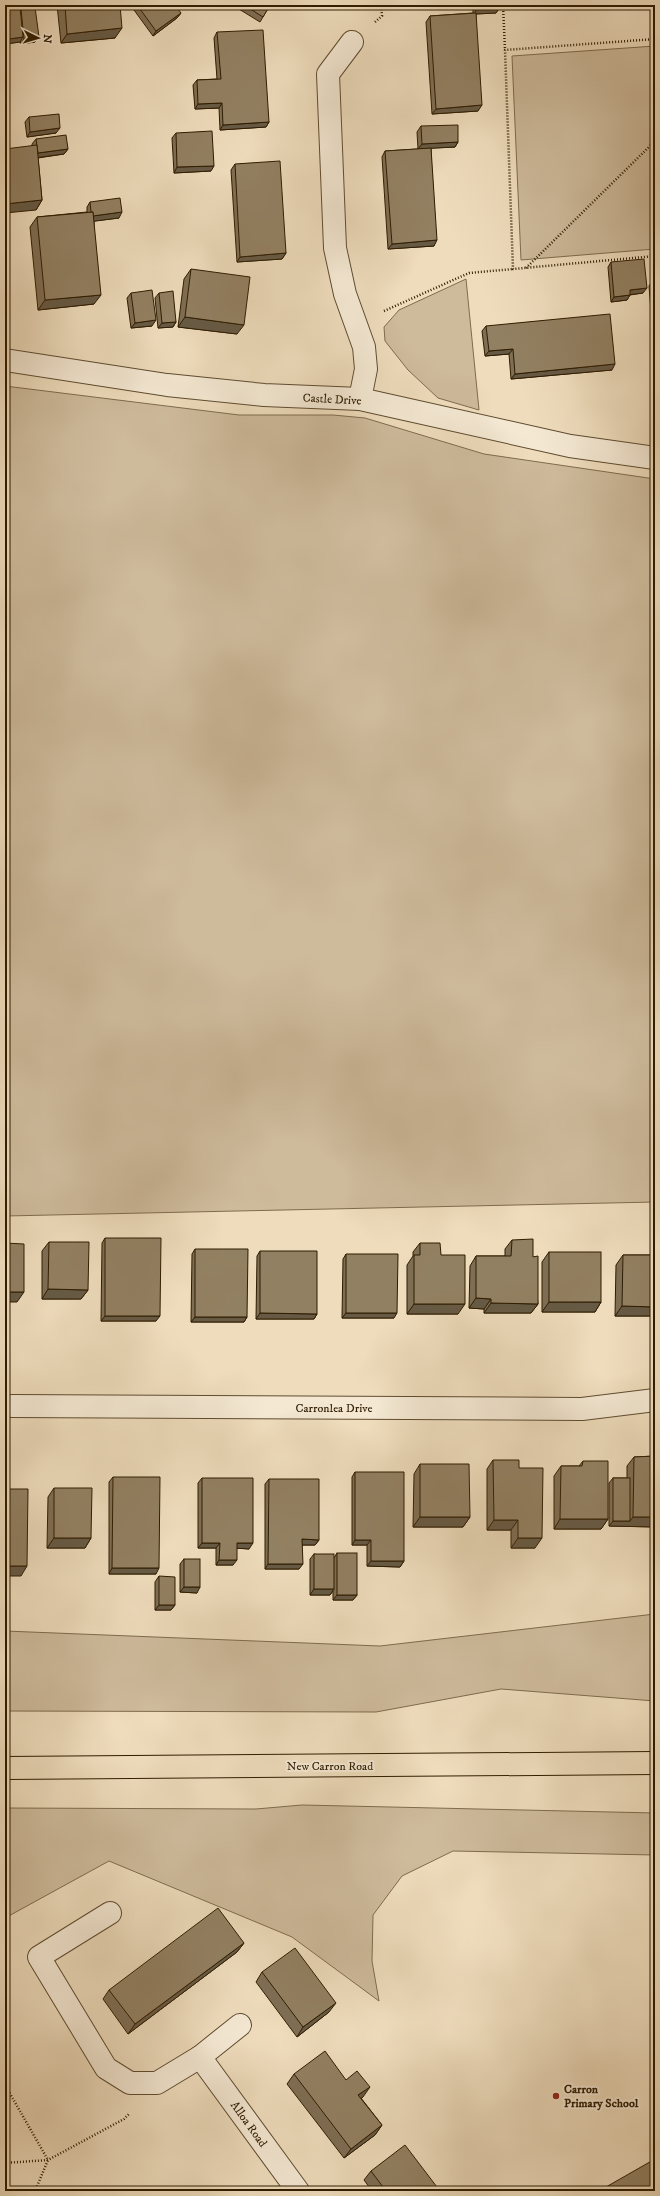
<svg xmlns="http://www.w3.org/2000/svg" width="660" height="2196" font-family="'IM FELL DW Pica',serif">
<style>
.green{fill:#cebb9c;stroke:#7e6c4e}
.lines{fill:none;stroke-linecap:round;stroke-linejoin:round}
.minor-casing{stroke:#5f4c30;stroke-width:24}
.major-casing{stroke:#2f1c01;stroke-width:24}
.path{stroke:#2f1c01;stroke-width:2.5;stroke-dasharray:1 2;stroke-linecap:butt}
.minor{stroke:#f4e8d3;stroke-width:22}
.major{stroke:#eedcbc;stroke-width:22}
.wall{fill:#7e6e54;stroke:#2f1c01}
.shaded-wall{fill:#665a45;stroke:#2f1c01}
.building{fill:#928062;stroke:#2f1c01}
.poi-dot{fill:#8f2418;stroke:#f4e8d3;stroke-width:1.5}
.labels{text-anchor:middle;stroke-width:4;stroke-linejoin:round;paint-order:stroke}
.street-label{font-size:12px;fill:#2f1c01;stroke:#f4e8d3}
.poi-label{font-size:12px;font-weight:bold;fill:#2f1c01;stroke:#f4e8d3;text-anchor:start}
</style>
<rect width="100%" height="100%" fill="#eedcbc"/>
<filter id="stains"><feTurbulence type="fractalNoise" baseFrequency=".005" numOctaves="4"/><feColorMatrix values="0 0 0 0 .2 0 0 0 0 .09 0 0 0 0 .02 0 0 0 .5 -.17"/></filter>
<radialGradient id="worn" r=".72"><stop offset=".6" stop-color="#630" stop-opacity="0"/><stop offset="1" stop-color="#630" stop-opacity=".3"/></radialGradient>
<!-- green -->
<g class="green">
<polygon points="655,46 655,249 521,260 512,56"/>
<polygon points="466,279 479,410 438,398 408,370 385,341 384,327 399,310"/>
<polygon points="5,386 239,415 333,415 365,418 484,454 655,479 655,1202 5,1216"/>
<polygon points="655,1614 655,1701 501,1689 376,1712 5,1711 5,1631 380,1646"/>
<polygon points="302,1805 655,1813 655,1855 453,1851 402,1876 373,1915 372,1961 379,2001 292,1937 109,1861 5,1918 5,1808 256,1809"/>
</g>
<g class="lines">
<!-- minor casing -->
<g class="minor-casing">
<g id="minor">
<polyline points="352,42 328,74 335,248 345,294 364,347 366,369 360,399"/>
<polyline points="5,360 167,385 264,395 360,399 570,446 655,458"/>
<polyline points="12,1406 582,1409 655,1400"/>
<polyline points="110,1913 39,1957 106,2068 130,2083 157,2083 200,2057 240,2025"/>
<polyline points="200,2057 298,2191"/>
</g>
</g>
<!-- major casing -->
<g class="major-casing">
<polyline id="major" points="5,1768 655,1763"/>
</g>
<!-- path -->
<g class="path">
<polyline points="503,5 505,50"/>
<polyline points="375,22 382,16 381,5"/>
<polyline points="655,39 505,50 513,269 655,256"/>
<polyline points="526,268 655,141"/>
<polyline points="384,311 469,273 513,269"/>
<polyline points="5,2085 48,2160 35,2191"/>
<polyline points="5,2163 48,2160 124,2119 129,2114"/>
</g>
<!-- minor -->
<use href="#minor" class="minor"/>
<!-- major -->
<use href="#major" class="major"/>
</g>
<!-- wall -->
<g class="wall">
<polygon points="57,5 120,5 115,38 61,43"/>
<polygon points="138,5 181,13 177,18 153,36 134,10"/>
<polygon points="234,5 270,5 260,22 234,6"/>
<polygon points="473,5 500,5 500,7 496,13 476,14 478,111 432,114 426,22 430,16 473,13"/>
<polygon points="521,5 576,5 521,9"/>
<polygon points="6,9 20,10 21,9 39,37 35,42 21,44 20,41 20,42 5,44 5,10"/>
<polygon points="217,32 269,122 266,127 220,130 219,108 195,109 193,85 197,80 217,79 214,38"/>
<polygon points="29,117 56,133 27,137 25,122"/>
<polygon points="421,126 458,142 455,147 431,148 434,246 388,249 382,157 385,151 418,149 417,132"/>
<polygon points="176,133 211,171 174,173 172,138"/>
<polygon points="36,139 68,149 64,154 38,158 42,200 36,210 32,144"/>
<polygon points="235,164 286,253 282,259 237,262 231,170"/>
<polygon points="90,202 119,218 94,221 94,304 38,310 30,227 37,217 87,212 87,207"/>
<polygon points="611,262 643,293 630,295 627,300 611,302 608,267"/>
<polygon points="191,269 237,334 178,327 184,279"/>
<polygon points="652,281 655,281 655,335 653,336 649,286"/>
<polygon points="131,293 152,326 131,328 127,298"/>
<polygon points="159,293 176,322 173,327 158,328 155,298"/>
<polygon points="486,326 612,370 511,379 509,354 485,356 482,331"/>
<polygon points="105,1238 156,1321 101,1321 102,1243"/>
<polygon points="512,1240 533,1257 538,1304 531,1313 484,1313 484,1309 469,1308 470,1266 476,1256 505,1256 505,1249"/>
<polygon points="49,1242 88,1290 81,1299 42,1299 42,1251"/>
<polygon points="420,1243 458,1314 407,1314 407,1265 413,1256 413,1252"/>
<polygon points="195,1249 247,1317 244,1322 191,1322 192,1254"/>
<polygon points="260,1251 317,1314 314,1319 256,1319 257,1256"/>
<polygon points="549,1252 601,1302 595,1312 542,1312 542,1262"/>
<polygon points="346,1254 394,1318 342,1318 343,1259"/>
<polygon points="623,1255 655,1255 655,1316 615,1316 616,1265"/>
<polygon points="655,1456 655,1527 609,1526 609,1483 613,1478 627,1478 627,1466 634,1457"/>
<polygon points="493,1460 535,1548 511,1548 511,1530 487,1530 487,1469"/>
<polygon points="583,1461 608,1519 601,1529 554,1529 554,1476 561,1466 579,1466"/>
<polygon points="420,1464 470,1517 463,1527 413,1527 414,1474"/>
<polygon points="355,1472 404,1561 400,1567 367,1566 367,1545 352,1545 352,1477"/>
<polygon points="113,1477 156,1574 109,1574 109,1482"/>
<polygon points="202,1478 249,1549 237,1548 233,1565 216,1565 216,1548 198,1548 198,1483"/>
<polygon points="269,1479 319,1540 315,1545 302,1545 299,1569 265,1569 265,1484"/>
<polygon points="54,1488 91,1538 85,1548 47,1548 48,1497"/>
<polygon points="337,1553 357,1595 353,1600 333,1600 333,1591 330,1595 310,1595 310,1559 314,1554 334,1558"/>
<polygon points="184,1559 197,1593 180,1592 180,1564"/>
<polygon points="159,1576 175,1605 171,1610 155,1610 155,1582"/>
<polygon points="244,1943 237,1952 128,2034 103,1999 109,1990"/>
<polygon points="262,1972 329,2012 297,2037 256,1982"/>
<polygon points="294,2074 346,2080 363,2097 361,2098 382,2125 375,2135 344,2158 287,2084"/>
<polygon points="371,2171 440,2191 372,2191 364,2180"/>
</g>
<!-- shaded-wall -->
<g class="shaded-wall">
<polygon points="524,5 576,5 521,9"/>
<polygon points="500,7 496,13 474,14 477,9"/>
<polygon points="181,13 177,18 153,36 156,31"/>
<polygon points="122,28 115,38 61,43 67,34"/>
<polygon points="23,37 20,42 5,44 9,39"/>
<polygon points="39,37 35,42 21,44 24,39"/>
<polygon points="222,103 219,108 195,109 198,104"/>
<polygon points="482,105 478,111 432,114 436,109"/>
<polygon points="269,122 266,127 220,130 223,125"/>
<polygon points="60,128 56,133 27,137 30,132"/>
<polygon points="458,142 455,147 418,149 422,144"/>
<polygon points="68,149 64,154 34,158 38,153"/>
<polygon points="214,166 211,171 174,173 177,167"/>
<polygon points="42,200 36,210 5,213 5,204"/>
<polygon points="122,212 119,218 88,222 92,216"/>
<polygon points="437,240 434,246 388,249 392,244"/>
<polygon points="286,253 282,259 237,262 240,257"/>
<polygon points="647,288 643,293 627,295 630,290"/>
<polygon points="101,295 94,304 38,310 45,300"/>
<polygon points="630,295 627,300 611,302 614,297"/>
<polygon points="185,317 244,325 237,334 178,327"/>
<polygon points="156,320 152,326 131,328 135,323"/>
<polygon points="176,322 173,327 158,328 162,323"/>
<polygon points="513,349 509,354 485,356 489,351"/>
<polygon points="615,364 612,370 511,379 515,374"/>
<polygon points="48,1289 88,1290 81,1299 42,1299"/>
<polygon points="5,1292 24,1292 17,1302 5,1302"/>
<polygon points="476,1298 491,1299 484,1309 469,1308"/>
<polygon points="549,1302 601,1302 595,1312 542,1312"/>
<polygon points="491,1303 538,1304 531,1313 484,1313"/>
<polygon points="414,1304 465,1304 458,1314 407,1314"/>
<polygon points="622,1306 655,1307 655,1316 615,1316"/>
<polygon points="260,1313 317,1314 314,1319 256,1319"/>
<polygon points="346,1313 397,1313 394,1318 342,1318"/>
<polygon points="105,1316 160,1316 156,1321 101,1321"/>
<polygon points="195,1317 247,1317 244,1322 191,1322"/>
<polygon points="420,1517 470,1517 463,1527 413,1527"/>
<polygon points="633,1517 655,1517 655,1527 609,1526 613,1521 630,1521"/>
<polygon points="560,1519 608,1519 601,1529 554,1529"/>
<polygon points="494,1520 518,1520 511,1530 487,1530"/>
<polygon points="54,1538 91,1538 85,1548 47,1548"/>
<polygon points="518,1538 542,1538 535,1548 511,1548"/>
<polygon points="302,1539 319,1540 315,1545 299,1545"/>
<polygon points="355,1540 371,1540 367,1545 352,1545"/>
<polygon points="202,1543 220,1543 216,1548 198,1548"/>
<polygon points="237,1543 253,1543 249,1549 234,1548"/>
<polygon points="219,1560 237,1560 233,1565 216,1565"/>
<polygon points="371,1561 404,1561 400,1567 367,1566"/>
<polygon points="268,1564 303,1564 299,1569 265,1569"/>
<polygon points="5,1566 27,1566 21,1576 5,1576"/>
<polygon points="112,1568 159,1568 156,1574 109,1574"/>
<polygon points="184,1587 200,1587 197,1593 180,1592"/>
<polygon points="314,1589 334,1589 330,1595 310,1595"/>
<polygon points="337,1595 357,1595 353,1600 333,1600"/>
<polygon points="159,1605 175,1605 171,1610 155,1610"/>
<polygon points="244,1943 237,1952 128,2034 135,2024"/>
<polygon points="336,2003 329,2012 297,2037 303,2027"/>
<polygon points="370,2087 363,2097 352,2105 358,2095"/>
<polygon points="382,2125 375,2135 344,2158 351,2149"/>
</g>
<!-- building -->
<g class="building">
<polygon points="65,5 120,5 122,28 67,34"/>
<polygon points="137,5 175,5 181,13 156,31"/>
<polygon points="244,5 270,5 263,17"/>
<polygon points="477,5 500,5 500,7 477,9"/>
<polygon points="20,7 23,37 9,39 6,9"/>
<polygon points="35,7 39,37 24,39 21,9"/>
<polygon points="476,13 482,105 436,109 430,16"/>
<polygon points="263,30 269,122 223,125 222,103 198,104 197,80 221,79 217,32"/>
<polygon points="59,114 60,128 30,132 29,117"/>
<polygon points="458,125 458,142 422,144 421,126"/>
<polygon points="212,131 214,166 177,167 176,133"/>
<polygon points="66,135 68,149 38,153 36,139"/>
<polygon points="37,145 42,200 5,204 5,149"/>
<polygon points="431,148 437,240 392,244 385,151"/>
<polygon points="280,161 286,253 240,257 235,164"/>
<polygon points="120,198 122,212 93,216 93,212 91,212 90,202"/>
<polygon points="93,212 101,295 45,300 37,217"/>
<polygon points="644,259 647,288 630,290 630,295 614,297 611,262"/>
<polygon points="191,269 250,277 244,325 185,317"/>
<polygon points="652,281 655,281 655,311"/>
<polygon points="152,290 156,320 135,323 131,293"/>
<polygon points="173,291 176,322 162,323 159,293"/>
<polygon points="610,314 615,364 515,374 513,349 489,351 486,326"/>
<polygon points="105,1238 161,1238 160,1316 105,1316"/>
<polygon points="533,1239 533,1257 538,1256 538,1304 491,1303 491,1299 476,1298 476,1256 511,1256 512,1240"/>
<polygon points="49,1242 89,1242 88,1290 48,1289"/>
<polygon points="5,1243 24,1244 24,1292 5,1292"/>
<polygon points="420,1243 440,1243 441,1255 465,1255 465,1304 414,1304 414,1255 420,1255"/>
<polygon points="195,1249 248,1249 247,1317 195,1317"/>
<polygon points="260,1251 317,1251 317,1314 260,1313"/>
<rect x="549" y="1252" width="52" height="50"/>
<polygon points="346,1254 398,1254 397,1313 346,1313"/>
<polygon points="623,1255 655,1255 655,1307 622,1306"/>
<polygon points="655,1456 655,1517 633,1517 634,1457"/>
<polygon points="493,1460 519,1460 519,1468 543,1468 542,1538 518,1538 518,1520 494,1520"/>
<polygon points="583,1461 608,1461 608,1519 560,1519 561,1466 582,1466"/>
<polygon points="420,1464 469,1464 470,1517 420,1517"/>
<polygon points="355,1472 404,1472 404,1561 371,1561 371,1540 355,1540"/>
<polygon points="113,1477 160,1477 159,1568 112,1568"/>
<polygon points="202,1478 253,1478 253,1543 237,1543 237,1560 219,1560 220,1543 202,1543"/>
<rect x="613" y="1478" width="17" height="43"/>
<polygon points="269,1479 319,1479 319,1540 302,1539 303,1564 268,1564"/>
<polygon points="54,1488 92,1488 91,1538 54,1538"/>
<polygon points="5,1489 28,1489 27,1566 5,1566"/>
<rect x="337" y="1553" width="20" height="42"/>
<rect x="314" y="1554" width="20" height="35"/>
<rect x="184" y="1559" width="16" height="28"/>
<polygon points="159,1576 175,1577 175,1605 159,1605"/>
<polygon points="218,1908 244,1943 135,2024 109,1990"/>
<polygon points="295,1948 336,2003 303,2027 262,1972"/>
<polygon points="325,2051 346,2080 357,2071 370,2087 358,2095 382,2125 351,2149 294,2074"/>
<polygon points="405,2145 440,2191 386,2191 371,2171"/>
<polygon points="655,2159 655,2191 599,2191"/>
</g>
<!-- markers -->
<circle class="poi-dot" cx="556" cy="2096" r="4"/>
<g class="labels">
<!-- street labels -->
<g class="street-label">
<text transform="translate(332 399) rotate(3)" y="4">Castle Drive</text>
<text x="334" y="1412">Carronlea Drive</text>
<text x="330" y="1770">New Carron Road</text>
<text transform="translate(249 2124) rotate(54)" y="4">Alloa Road</text>
</g>
<!-- poi labels -->
<g class="poi-label">
<text x="564" y="2093">Carron<tspan x="564" dy="14">Primary School</tspan></text>
</g>
</g>
<!-- margin -->
<rect width="660" height="2196" fill="none" stroke="#eedcbc" stroke-width="20"/>
<rect x="6" y="6" width="648" height="2184" fill="none" stroke="#2f1c01" stroke-width="2"/>
<rect x="10" y="10" width="640" height="2176" fill="none" stroke="#2f1c01"/>
<!-- north arrow -->
<g transform="translate(38 38) rotate(95)" stroke="#f4e8d3" stroke-width="3" paint-order="stroke">
<path d="M0-3L7 15L0 10L-7 15Z" fill="#2f1c01"/>
<text y="-6" font-size="11" font-weight="bold" text-anchor="middle" fill="#2f1c01">N</text>
</g>
<rect width="100%" height="100%" filter="url(#stains)"/>
<rect width="100%" height="100%" fill="url(#worn)"/>
</svg>
